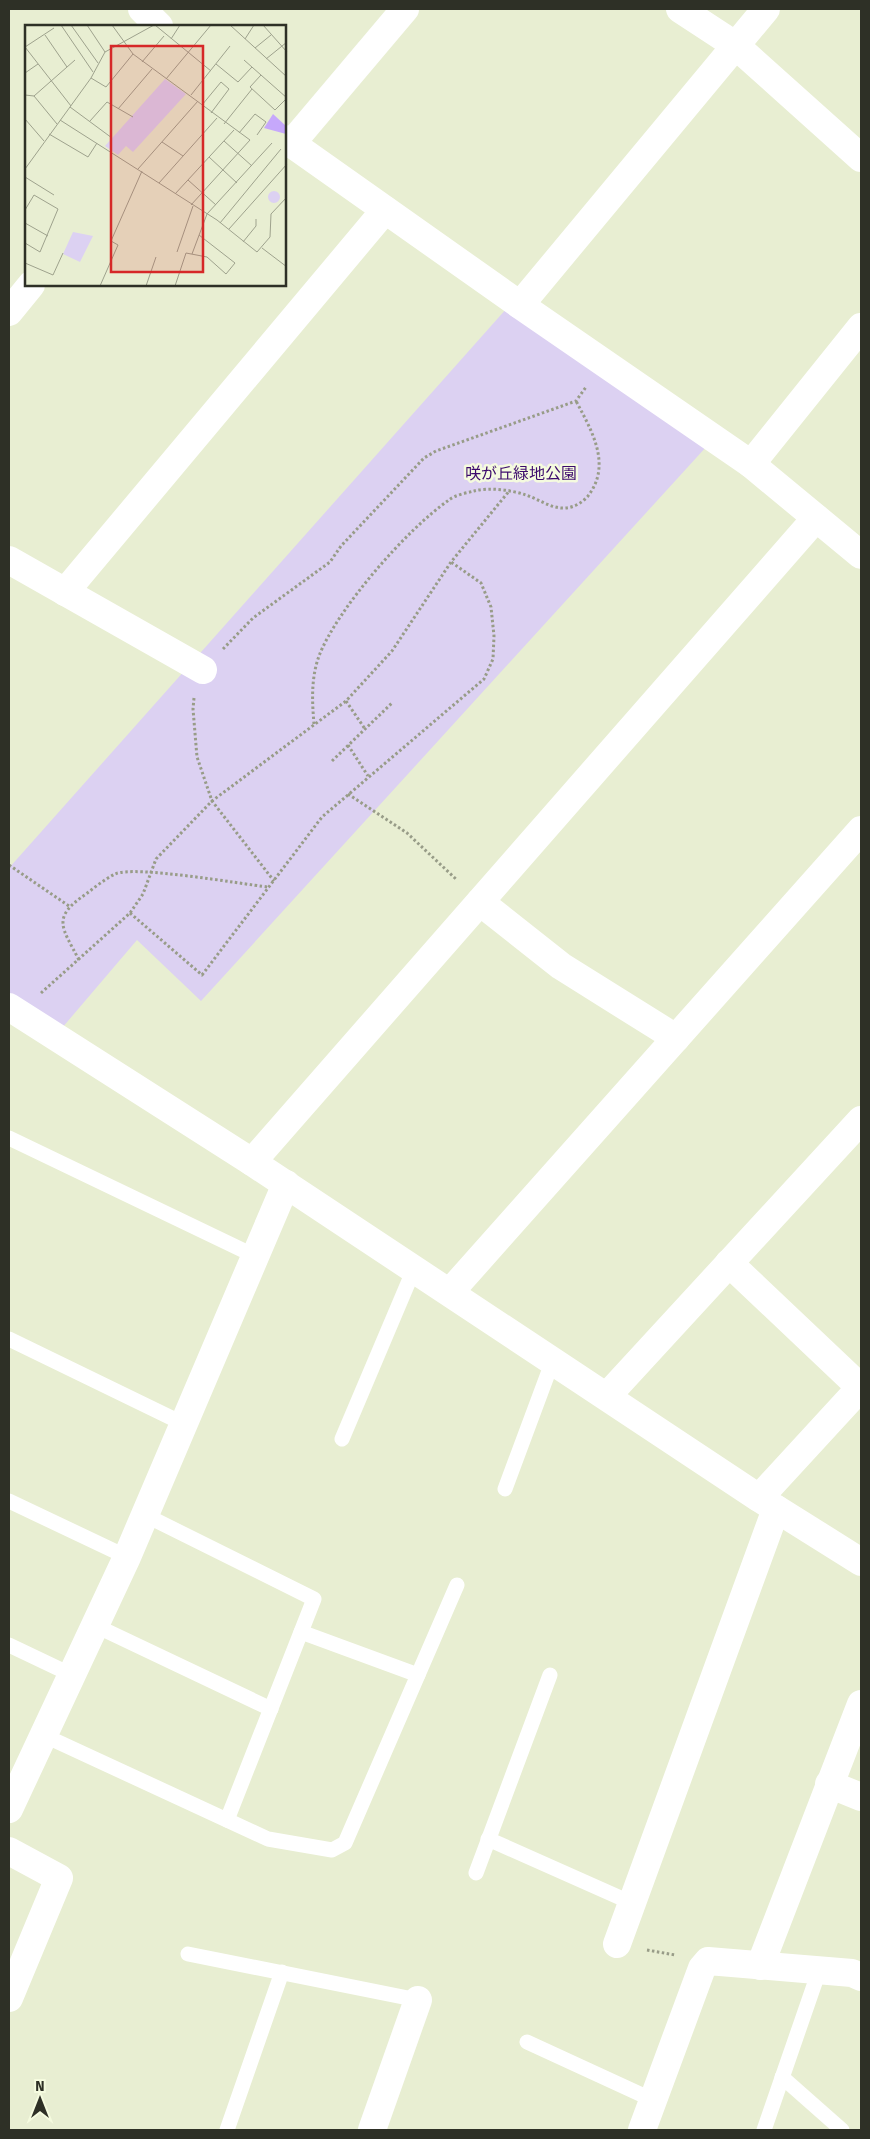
<svg xmlns="http://www.w3.org/2000/svg" width="870" height="2139" font-family="'Fira Sans','Noto Sans JP',sans-serif">
<style>
.green{fill:#dcd1f2}
.lines{fill:none;stroke-linecap:round;stroke-linejoin:round}
.path{stroke:#989c88;stroke-width:3;stroke-dasharray:2.5 2.5;stroke-linecap:butt}
.lane{stroke:#fff;stroke-width:15}
.street{stroke:#fff;stroke-width:28}
.labels{text-anchor:middle;stroke-width:5;stroke-linejoin:round;paint-order:stroke}
.park-label{font-size:16px;fill:#3c0a6c;stroke:#f5fbdf}
.inset-road{fill:none;stroke:#9ea28d;stroke-width:1}
.view{fill:#d62828;fill-opacity:0.15;stroke:#d62828;stroke-width:2.5}
.inset-edge{fill:none;stroke:#2e3026;stroke-width:2.5}
</style>
<rect width="100%" height="100%" fill="#e8eed2"/>
<!-- green -->
<polygon class="green" points="507,308 707,446 201,1001 137,940 62,1028 9,993 9,868"/>
<g class="lines">
<!-- path -->
<g class="path">
<polyline points="223,649 253,618 330,562 341,546 424,458 436,451 576,401 586,387"/>
<polyline points="194,698 193,709 197,757 212,801 274,881"/>
<polyline points="346,701 365,729"/>
<path d="M 314,724 C 312,701 311,678 319,656 C 337,609 407,529 449,500 C 455,495 466,493 474,491 C 489,487 511,490 526,495 C 538,499 549,507 561,508 C 572,509 582,503 588,496 C 612,465 592,431 576,401"/>
<polyline points="348,745 368,776"/>
<polyline points="332,761 393,702"/>
<polyline points="348,794 407,833 457,880"/>
<polyline points="9,865 69,906"/>
<polyline points="130,913 202,975 322,817 484,679 493,659 494,636 491,607 481,583 451,562"/>
<path d="M 79,960 C 62,927 51,918 86,894 C 95,887 105,879 115,874 C 134,865 241,884 268,887"/>
<polyline points="41,993 130,913 143,894 156,859 212,801 346,701 392,651 451,562 510,490"/>
<polyline points="647,1950 675,1955"/>
</g>
<!-- lane -->
<g class="lane">
<polyline points="9,1138 255,1256"/>
<polyline points="9,1339 184,1424"/>
<polyline points="342,1439 414,1269"/>
<polyline points="505,1489 553,1360"/>
<polyline points="9,1501 127,1557"/>
<polyline points="145,1515 314,1599 227,1820"/>
<polyline points="94,1625 271,1709"/>
<polyline points="301,1632 418,1675"/>
<polyline points="9,1645 72,1675"/>
<polyline points="43,1735 268,1839 332,1850 345,1843 457,1585"/>
<polyline points="488,1839 632,1903"/>
<polyline points="476,1873 550,1675"/>
<polyline points="188,1954 418,2000"/>
<polyline points="527,2042 653,2100"/>
<polyline points="782,2077 842,2130"/>
<polyline points="227,2130 282,1972"/>
<polyline points="764,2130 819,1971"/>
</g>
<!-- street -->
<g class="street">
<polyline points="142,9 159,26"/>
<polyline points="680,9 735,45 861,158"/>
<polyline points="285,139 520,305 751,464 861,555"/>
<polyline points="291,144 405,9"/>
<polyline points="520,305 766,9"/>
<polyline points="9,312 31,285"/>
<polyline points="751,464 861,327"/>
<polyline points="9,560 203,670"/>
<polyline points="65,592 385,210"/>
<polyline points="480,902 561,966 676,1038"/>
<polyline points="9,1007 252,1162 759,1498 861,1562"/>
<polyline points="252,1162 816,518"/>
<polyline points="729,1263 861,1388"/>
<polyline points="450,1292 861,830"/>
<polyline points="607,1396 861,1120"/>
<polyline points="759,1498 861,1387"/>
<polyline points="829,1784 861,1797"/>
<polyline points="9,1809 127,1557 286,1184"/>
<polyline points="9,1851 59,1878 9,1998"/>
<polyline points="617,1944 776,1509"/>
<polyline points="760,1966 861,1704"/>
<polyline points="372,2130 418,2000"/>
<polyline points="642,2130 702,1968 708,1961 852,1973 861,1977"/>
</g>
</g>
<g class="labels">
<!-- park labels -->
<g class="park-label">
<text x="521" y="479">咲が丘緑地公園</text>
</g>
</g>
<!-- overview -->
<g transform="translate(25 25)">
<rect width="261" height="261" fill="#e8eed2"/>
<path d="M 140,54 L 161,69 L 108,127 L 101,121 L 93,130 L 80,121 ZM243 172a6 6 0 1 1 12 0a6 6 0 1 1-12 0ZM 48,207 L 68,211 L 55,237 L 38,229 Z" fill="#dcd1f2"/>
<path d="M 248,89 L 261,101 L 261,109 L 239,103 Z" fill="#c6a8fb"/>
<path class="inset-road" d="M 36,0 L 68,47M 46,0 L 73,38M 62,0 L 80,27M 87,0 L 108,29 L 225,115 L 166,180M 130,0 L 186,46M 205,0 L 262,52M 238,0 L 262,27M 20,10 L 42,42M 146,14 L 155,0M 220,14 L 229,0M 0,22 L 46,81M 0,22 L 29,3M 230,23 L 246,10M 241,34 L 262,17M 219,35 L 262,73M 117,37 L 139,11M 191,39 L 213,57 L 227,42M 0,48 L 13,39M 236,50 L 225,62 L 250,85 L 262,73M 66,53 L 81,62 L 108,29M 141,54 L 186,0M 0,70 L 9,71 L 50,35M 166,70 L 205,21M 9,71 L 32,99M 177,80 L 196,57 L 204,64 L 186,88M 45,82 L 87,113M 93,84 L 127,44M 0,94 L 19,116M 35,95 L 192,195 L 232,227 L 245,212 L 246,189 L 262,172M 65,96 L 82,77 L 108,92M 199,99 L 227,64M 214,108 L 230,89 L 241,97 L 232,110M 24,109 L 63,132 L 72,118M 199,116 L 227,141M 137,117 L 158,131M 184,132 L 212,158M 0,144 L 66,53 L 80,27 L 129,0M 113,144 L 173,76M 0,152 L 29,170M 163,155 L 191,180M 134,158 L 192,93M 150,169 L 209,105M 0,185 L 9,170 L 33,184 L 15,227 L 0,218M 0,198 L 23,211M 195,198 L 256,124M 204,204 L 262,139M 218,217 L 231,201 L 231,194M 237,223 L 262,242M 152,227 L 168,181M 167,229 L 182,189 L 247,118M 0,238 L 28,250 L 38,228M 75,261 L 93,220 L 86,216 L 117,146M 121,261 L 131,232M 150,261 L 161,228 L 182,232 L 201,249 L 210,238 L 174,210"/>
<path class="view" d="M 86,21 L 178,21 L 178,247 L 86,247 Z"/>
<rect width="261" height="261" class="inset-edge"/>
</g>
<!-- border -->
<rect width="870" height="2139" fill="none" stroke="#2e3026" stroke-width="20"/>
<!-- north arrow -->
<g transform="translate(40 2099)" stroke="#f5fbdf" stroke-width="4" paint-order="stroke">
<path d="M0-4L9 19L0 12L-9 19Z" fill="#2e3026"/>
<text y="-8" font-size="14" font-weight="bold" text-anchor="middle" fill="#2e3026">N</text>
</g>
</svg>
